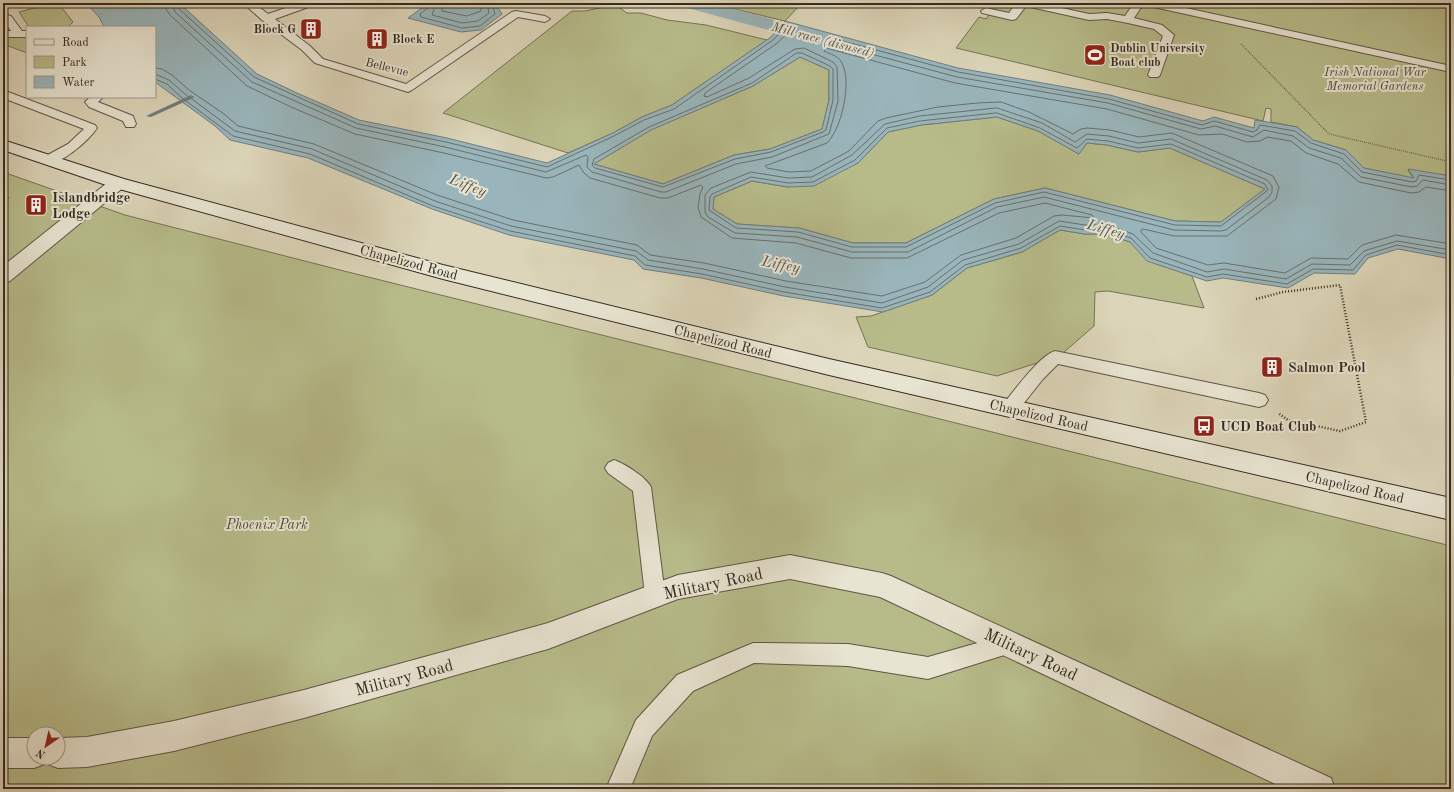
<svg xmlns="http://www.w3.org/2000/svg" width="1454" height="792" font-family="'Old Standard TT',serif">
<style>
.green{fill:#b7bb8a;stroke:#767355;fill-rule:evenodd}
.water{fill:#99b5bb;stroke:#717e7d;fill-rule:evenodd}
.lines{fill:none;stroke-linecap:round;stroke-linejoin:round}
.shore{stroke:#68706e;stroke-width:1}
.stream{fill:#717e7d;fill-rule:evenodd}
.canal{fill:#99b5bb;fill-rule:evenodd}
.lane-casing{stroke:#605646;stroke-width:2}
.street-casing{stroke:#605646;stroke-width:2}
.secondary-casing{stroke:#362b20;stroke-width:2}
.path-far2{stroke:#362b20;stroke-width:1.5;stroke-dasharray:0.5 1.5;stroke-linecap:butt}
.path-far1{stroke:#362b20;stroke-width:2.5;stroke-dasharray:1 2;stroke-linecap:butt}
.path{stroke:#362b20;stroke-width:3;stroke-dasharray:1 2.5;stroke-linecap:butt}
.lane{fill:#e8e4d2;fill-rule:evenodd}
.street{fill:#e8e4d2;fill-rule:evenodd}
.secondary{fill:#e8e4d2;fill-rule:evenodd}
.labels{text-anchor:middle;stroke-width:4;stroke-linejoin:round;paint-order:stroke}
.far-poi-label{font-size:12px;font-weight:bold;fill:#362b20;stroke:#e8e4d2;text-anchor:start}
.far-street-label{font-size:12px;fill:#362b20;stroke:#e8e4d2}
.far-park-label{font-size:12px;font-style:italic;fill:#504835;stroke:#e8e4d2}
.far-water-label{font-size:13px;font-style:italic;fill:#4f4e47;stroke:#e8e4d2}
.poi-label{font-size:14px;font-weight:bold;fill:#362b20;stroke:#e8e4d2;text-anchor:start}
.street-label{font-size:14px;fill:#362b20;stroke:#e8e4d2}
.park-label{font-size:14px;font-style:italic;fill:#504835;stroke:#e8e4d2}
.water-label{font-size:15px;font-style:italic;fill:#4f4e47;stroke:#e8e4d2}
.near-street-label{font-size:17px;fill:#362b20;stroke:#e8e4d2}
</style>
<rect width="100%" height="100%" fill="#dcd5b9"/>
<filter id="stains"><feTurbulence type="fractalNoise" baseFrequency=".005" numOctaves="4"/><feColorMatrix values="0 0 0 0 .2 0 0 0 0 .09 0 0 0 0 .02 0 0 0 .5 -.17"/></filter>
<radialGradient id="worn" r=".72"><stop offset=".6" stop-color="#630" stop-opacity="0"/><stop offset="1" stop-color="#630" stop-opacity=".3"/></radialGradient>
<!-- green -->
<g class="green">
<polygon points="53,3 58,3 73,22 68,27 29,27 19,12"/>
<polygon points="710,3 802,3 785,21"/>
<polygon points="997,3 1451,3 1451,176 1408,170 1414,179 1364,168 1346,150 1313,140 1297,127 1271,122 1271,109 1266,108 1263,121 956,48 979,17 986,19"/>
<polygon points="609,6 617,6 627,13 641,13 667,20 706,25 767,40 672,105 642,117 613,133 568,153 443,113 572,11 585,11"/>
<polygon points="3,36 27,38 27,53 3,44"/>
<polygon points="800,57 829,70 829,100 822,129 770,149 734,155 663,184 594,164 650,130 753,86"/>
<polygon points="997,117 1038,131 1079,154 1087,143 1107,145 1138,152 1170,148 1265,189 1221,222 1175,221 1045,188 994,199 906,243 853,243 799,228 737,224 713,209 714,197 752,181 788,187 858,163 888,132 921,125"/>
<path d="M 3,172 L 125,215 L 340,270 L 1451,546 L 1451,789 L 3,789 ZM 34,734 L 58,734 L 58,758 L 34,758 Z"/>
<polygon points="1060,230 1085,234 1106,234 1130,242 1151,262 1192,276 1204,308 1108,291 1095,292 1094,326 1063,353 1055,357 997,376 868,347 856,317 871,316 932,295 967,268 1022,252"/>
</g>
<!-- water -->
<g class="water">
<path d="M 86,3 L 179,3 L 257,74 L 297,93 L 359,120 L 447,138 L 547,163 L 613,133 L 642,117 L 672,105 L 771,37 L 785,21 L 958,68 L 1110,95 L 1203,121 L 1214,117 L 1254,128 L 1255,120 L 1297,127 L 1313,140 L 1346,150 L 1364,168 L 1414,178 L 1408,169 L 1451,176 L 1451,259 L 1398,249 L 1368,258 L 1355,274 L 1314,273 L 1288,288 L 1223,278 L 1207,281 L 1147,261 L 1130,242 L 1106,234 L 1085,234 L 1060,230 L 1022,252 L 967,268 L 932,295 L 883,312 L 784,296 L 701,278 L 643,269 L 634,260 L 509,235 L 432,209 L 308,158 L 230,140 L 215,126 L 155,82 L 155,27 L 104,27 L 99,17 ZM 800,57 L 829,70 L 829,100 L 822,129 L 770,149 L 734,155 L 663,184 L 594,164 L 651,130 L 753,86 ZM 997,117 L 1038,131 L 1079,154 L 1087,143 L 1107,145 L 1138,152 L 1170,148 L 1265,189 L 1221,222 L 1175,221 L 1045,188 L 994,199 L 906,243 L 853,243 L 799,228 L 737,224 L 713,209 L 714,197 L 752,181 L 788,187 L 814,186 L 858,163 L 888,132 L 921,125 Z"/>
<polygon points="429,3 490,3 496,5 502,14 481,30 461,32 408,18"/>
</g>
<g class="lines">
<!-- shore -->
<g class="shore">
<polyline points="172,3 175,12 252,82 356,128 445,147 546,172 586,155 588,157 587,167 592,172 661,192 666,192 736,164 772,157 829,134 838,101 837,67 833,62 804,48 795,49 749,78 707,97 704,96 705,93 776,44 789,32 957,77 1108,103 1201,129 1215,126 1253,137 1264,130 1293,136 1309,148 1341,158 1361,177 1412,187 1417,186 1423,180 1451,185"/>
<polyline points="177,3 178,8 254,77 358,124 446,142 547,167 614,136 644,120 674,109 773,40 787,26 958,72 1109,99 1202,125 1214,121 1253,132 1257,130 1260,125 1295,131 1311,143 1344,154 1362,172 1412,182 1416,181 1419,175 1451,180"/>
<polyline points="431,3 429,7 420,14 421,17 462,28 480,26 495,14 492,3"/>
<polyline points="436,3 432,15 462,23 478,21 489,13 487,3"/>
<polyline points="442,3 442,11 467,16 481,11 481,3"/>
<polygon points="797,53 802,53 830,66 833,69 833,100 826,130 823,132 771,152 735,159 663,187 595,168 592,165 594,159 649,127 752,83"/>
<polyline points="155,68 162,69 172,75 189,90 224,114 238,126 314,144 437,195 513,220 637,245 650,255 704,263 786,281 882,296 925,282 961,255 1016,238 1054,216 1062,215 1094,218 1092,215 1045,203 999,213 907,258 851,258 796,243 732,238 701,217 698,207 700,194 703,187 701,185 668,198 660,198 590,178 584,173 579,165 553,177 546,178 444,153 355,134 291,107 247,86 170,15 166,9 166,3"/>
<polyline points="155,74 169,80 185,94 235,131 312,149 435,201 511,226 636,251 648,260 703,269 785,287 882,303 928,287 963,260 1019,244 1059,221 1085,225 1108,225 1133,234 1153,253 1207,272 1224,269 1286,279 1312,264 1350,265 1364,251 1397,241 1451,250"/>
<polyline points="155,79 167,84 182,98 233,136 310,154 433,206 510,231 635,256 645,265 702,274 784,292 882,308 930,292 965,265 1021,248 1060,226 1085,230 1107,230 1131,238 1150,258 1207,277 1223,274 1287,284 1313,269 1353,270 1366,255 1397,245 1451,255"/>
<polygon points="997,108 1042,123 1075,142 1087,134 1109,136 1138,143 1171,139 1267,180 1272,186 1272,192 1269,197 1226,230 1221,231 1174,230 1044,197 997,207 908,252 852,252 797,237 735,233 708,217 705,212 705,195 711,188 751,172 788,178 812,177 852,155 885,124 920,116"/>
<polygon points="997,113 1040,128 1077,148 1087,139 1108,141 1138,148 1171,144 1265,184 1268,190 1221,226 1175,225 1044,192 995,203 906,247 852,247 798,232 736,228 709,210 710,197 712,194 751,177 788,183 813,182 855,160 887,128 920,121"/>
<path d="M 1451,191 L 1426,187 L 1419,192 L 1411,193 L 1359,182 L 1338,164 L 1306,153 L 1291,141 L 1267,137 L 1260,141 L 1247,142 L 1222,134 L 1199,135 L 1107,109 L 955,83 L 826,48 L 824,51 C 830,54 839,56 842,63 C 852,82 842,128 827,143 L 765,166 L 767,168 L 789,172 L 811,171 L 849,151 L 878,121 L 886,118 L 938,107 L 977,103 L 1001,102 L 1029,112 L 1073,134 L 1081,129 L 1087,128 L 1110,130 L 1139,137 L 1172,133 L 1273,176 L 1279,187 L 1276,199 L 1227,236 L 1174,236 L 1143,229 L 1141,230 L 1141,232 L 1156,248 L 1208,265 L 1224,263 L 1285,273 L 1311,258 L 1348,259 L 1362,245 L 1396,235 L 1451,244"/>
</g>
<!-- stream -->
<g class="stream">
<polygon points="191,95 194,97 193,98 151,117 146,116"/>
<polygon points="6,196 10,198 3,202 3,197"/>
</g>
<!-- canal -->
<polygon class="canal" points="681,3 713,3 830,35 833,39 830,43 823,45 684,7"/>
<!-- lane casing -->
<g class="lane-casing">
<g id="lane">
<polygon points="243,3 254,3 268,14 300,3 315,3 314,5 275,19 310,46 323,59 406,84 512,12 516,11 545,16 550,19 545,22 518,17 412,90 408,92 315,63 302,50 262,20"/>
<polygon points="1016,3 1039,3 1089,14 1107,13 1125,16 1134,3 1163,3 1451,66 1451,72 1149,6 1144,3 1134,18 1162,25 1174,35 1160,75 1158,77 1150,77 1148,75 1163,36 1154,29 1128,23 1107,19 1089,20 1026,6 1016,19 1012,20 982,13 981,11 986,8 1009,13"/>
<polygon points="7,15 11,16 22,31 27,31 27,37 3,37 3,31 11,31 3,20 3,16"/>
<path d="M 3,90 L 95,125 L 97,128 C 89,140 60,167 44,163 L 43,160 L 44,157 L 68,144 L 84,129 L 3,98 Z"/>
<polygon points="90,97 103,97 98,102 133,116 136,124 134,127 126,127 123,121 89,107 85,102"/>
<path d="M 1055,351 L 1259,393 L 1265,395 L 1268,400 L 1265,405 L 1259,407 L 1058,364 L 1043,379 L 1016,413 L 1010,415 L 1004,413 L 1001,408 L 1004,403 C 1015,390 1039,356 1055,351 Z"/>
<path d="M 614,460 C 625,464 646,477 651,487 L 665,595 L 662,602 L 655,605 L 648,602 L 645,595 L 633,491 L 608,473 L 605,468 L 608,463 Z"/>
<polygon points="1009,634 1017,637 1020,644 1017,651 928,679 848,666 754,663 693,691 652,736 630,789 606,789 636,720 677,675 753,643 848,644 928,657"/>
</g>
</g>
<!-- street casing -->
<g class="street-casing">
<g id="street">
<polygon points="118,178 124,179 127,183 124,187 10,281 3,283 3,266 112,179"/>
<polygon points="790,555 882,573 891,576 1331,778 1335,789 1286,789 880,597 790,579 678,599 548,649 304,718 174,751 87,767 58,768 47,764 46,760 45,764 34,768 3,768 3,738 34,738 34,758 58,758 58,738 87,737 174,721 304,690 548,623 678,575"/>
</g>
</g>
<!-- secondary casing -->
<g class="secondary-casing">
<polygon id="secondary" points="3,140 124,179 443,265 829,359 1451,498 1451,520 829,375 443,279 112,187 3,150"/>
</g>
<!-- path-far2 -->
<polyline class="path-far2" points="1241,44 1329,134 1451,162"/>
<!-- path-far1 -->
<polyline class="path-far1" points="1256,299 1283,292 1340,285 1366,422 1340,431 1288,420 1278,413"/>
<!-- path -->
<polyline class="path" points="8,784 11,789"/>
<!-- lane -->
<use href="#lane" class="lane"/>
<!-- street -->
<use href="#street" class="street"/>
<!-- secondary -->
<use href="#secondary" class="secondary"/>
</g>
<!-- icons -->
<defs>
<g id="building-square" transform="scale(1.15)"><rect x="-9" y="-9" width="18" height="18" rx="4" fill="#8f2418" stroke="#e8e4d2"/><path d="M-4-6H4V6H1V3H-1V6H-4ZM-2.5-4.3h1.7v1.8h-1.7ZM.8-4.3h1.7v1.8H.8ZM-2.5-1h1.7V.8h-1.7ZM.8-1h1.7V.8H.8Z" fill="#fff"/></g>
<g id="stadium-square" transform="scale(1.15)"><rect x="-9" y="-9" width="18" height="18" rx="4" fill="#8f2418" stroke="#e8e4d2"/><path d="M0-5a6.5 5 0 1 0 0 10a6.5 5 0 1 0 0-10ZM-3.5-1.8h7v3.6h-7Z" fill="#fff"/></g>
<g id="bus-square" transform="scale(1.15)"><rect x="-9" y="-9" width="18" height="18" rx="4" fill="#8f2418" stroke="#e8e4d2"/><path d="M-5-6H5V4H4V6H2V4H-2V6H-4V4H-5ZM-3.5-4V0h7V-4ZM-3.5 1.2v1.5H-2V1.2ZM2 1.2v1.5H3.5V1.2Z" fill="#fff"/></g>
</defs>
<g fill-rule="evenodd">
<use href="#building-square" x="311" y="29"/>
<use href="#building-square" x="377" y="39"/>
<use href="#stadium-square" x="1095" y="55"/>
<use href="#building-square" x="36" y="205"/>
<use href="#building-square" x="1272" y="367"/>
<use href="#bus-square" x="1204" y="426"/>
</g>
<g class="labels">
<!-- far-poi labels -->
<g class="far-poi-label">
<text x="296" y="33" text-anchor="end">Block G</text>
<text x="392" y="43">Block E</text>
<text x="1110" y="52">Dublin University<tspan x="1110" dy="14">Boat club</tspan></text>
</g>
<!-- far-street labels -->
<g class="far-street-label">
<text transform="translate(387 67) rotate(14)" y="4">Bellevue</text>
</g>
<!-- far-park labels -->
<g class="far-park-label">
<text x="1375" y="76">Irish National War<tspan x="1375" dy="14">Memorial Gardens</tspan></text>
</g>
<!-- far-water labels -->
<g class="far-water-label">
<text transform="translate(823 39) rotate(15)" y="5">Mill race (disused)</text>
</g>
<!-- poi labels -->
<g class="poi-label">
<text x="52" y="202">Islandbridge<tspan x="52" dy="16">Lodge</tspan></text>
<text x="1288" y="372">Salmon Pool</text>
<text x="1220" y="431">UCD Boat Club</text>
</g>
<!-- street labels -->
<g class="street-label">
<text transform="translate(409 262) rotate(15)" y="5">Chapelizod Road</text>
<text transform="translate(723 341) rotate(14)" y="5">Chapelizod Road</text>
<text transform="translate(1039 415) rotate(13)" y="5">Chapelizod Road</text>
<text transform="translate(1355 487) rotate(13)" y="5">Chapelizod Road</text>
</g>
<!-- park labels -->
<g class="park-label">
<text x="267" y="529">Phoenix Park</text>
</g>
<!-- water labels -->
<g class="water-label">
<text transform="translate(468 185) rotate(21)" y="5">Liffey</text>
<text transform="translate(1106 229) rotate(16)" y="5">Liffey</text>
<text transform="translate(781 264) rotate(11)" y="5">Liffey</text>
</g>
<!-- near-street labels -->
<g class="near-street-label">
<text transform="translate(713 583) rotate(-12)" y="6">Military Road</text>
<text transform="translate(1031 654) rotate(25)" y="6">Military Road</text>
<text transform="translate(404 677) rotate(-15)" y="6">Military Road</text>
</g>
</g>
<!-- margin -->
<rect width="1454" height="792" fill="none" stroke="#dcd5b9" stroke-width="16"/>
<rect x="4" y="4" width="1446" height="784" fill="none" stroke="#362b20" stroke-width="2"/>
<rect x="8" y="8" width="1438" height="776" fill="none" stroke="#362b20"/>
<!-- legend -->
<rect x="26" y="26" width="130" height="72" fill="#e8e4d2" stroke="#a19a8b"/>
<rect x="34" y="39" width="20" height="6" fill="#e8e4d2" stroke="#a19a8b"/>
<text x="62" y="46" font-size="12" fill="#362b20">Road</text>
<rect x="34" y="56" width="20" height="12" fill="#b7bb8a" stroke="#a19a8b"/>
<text x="62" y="66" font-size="12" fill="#362b20">Park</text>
<rect x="34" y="76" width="20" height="12" fill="#99b5bb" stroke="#a19a8b"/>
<text x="62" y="86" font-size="12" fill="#362b20">Water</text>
<!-- north arrow -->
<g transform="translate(46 746) rotate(214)"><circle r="19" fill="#e8e4d2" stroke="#a19a8b"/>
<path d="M0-3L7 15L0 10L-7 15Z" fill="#8f2418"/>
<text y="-6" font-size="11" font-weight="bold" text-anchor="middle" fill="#362b20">N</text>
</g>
<rect width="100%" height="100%" filter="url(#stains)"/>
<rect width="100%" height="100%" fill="url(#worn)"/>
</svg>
